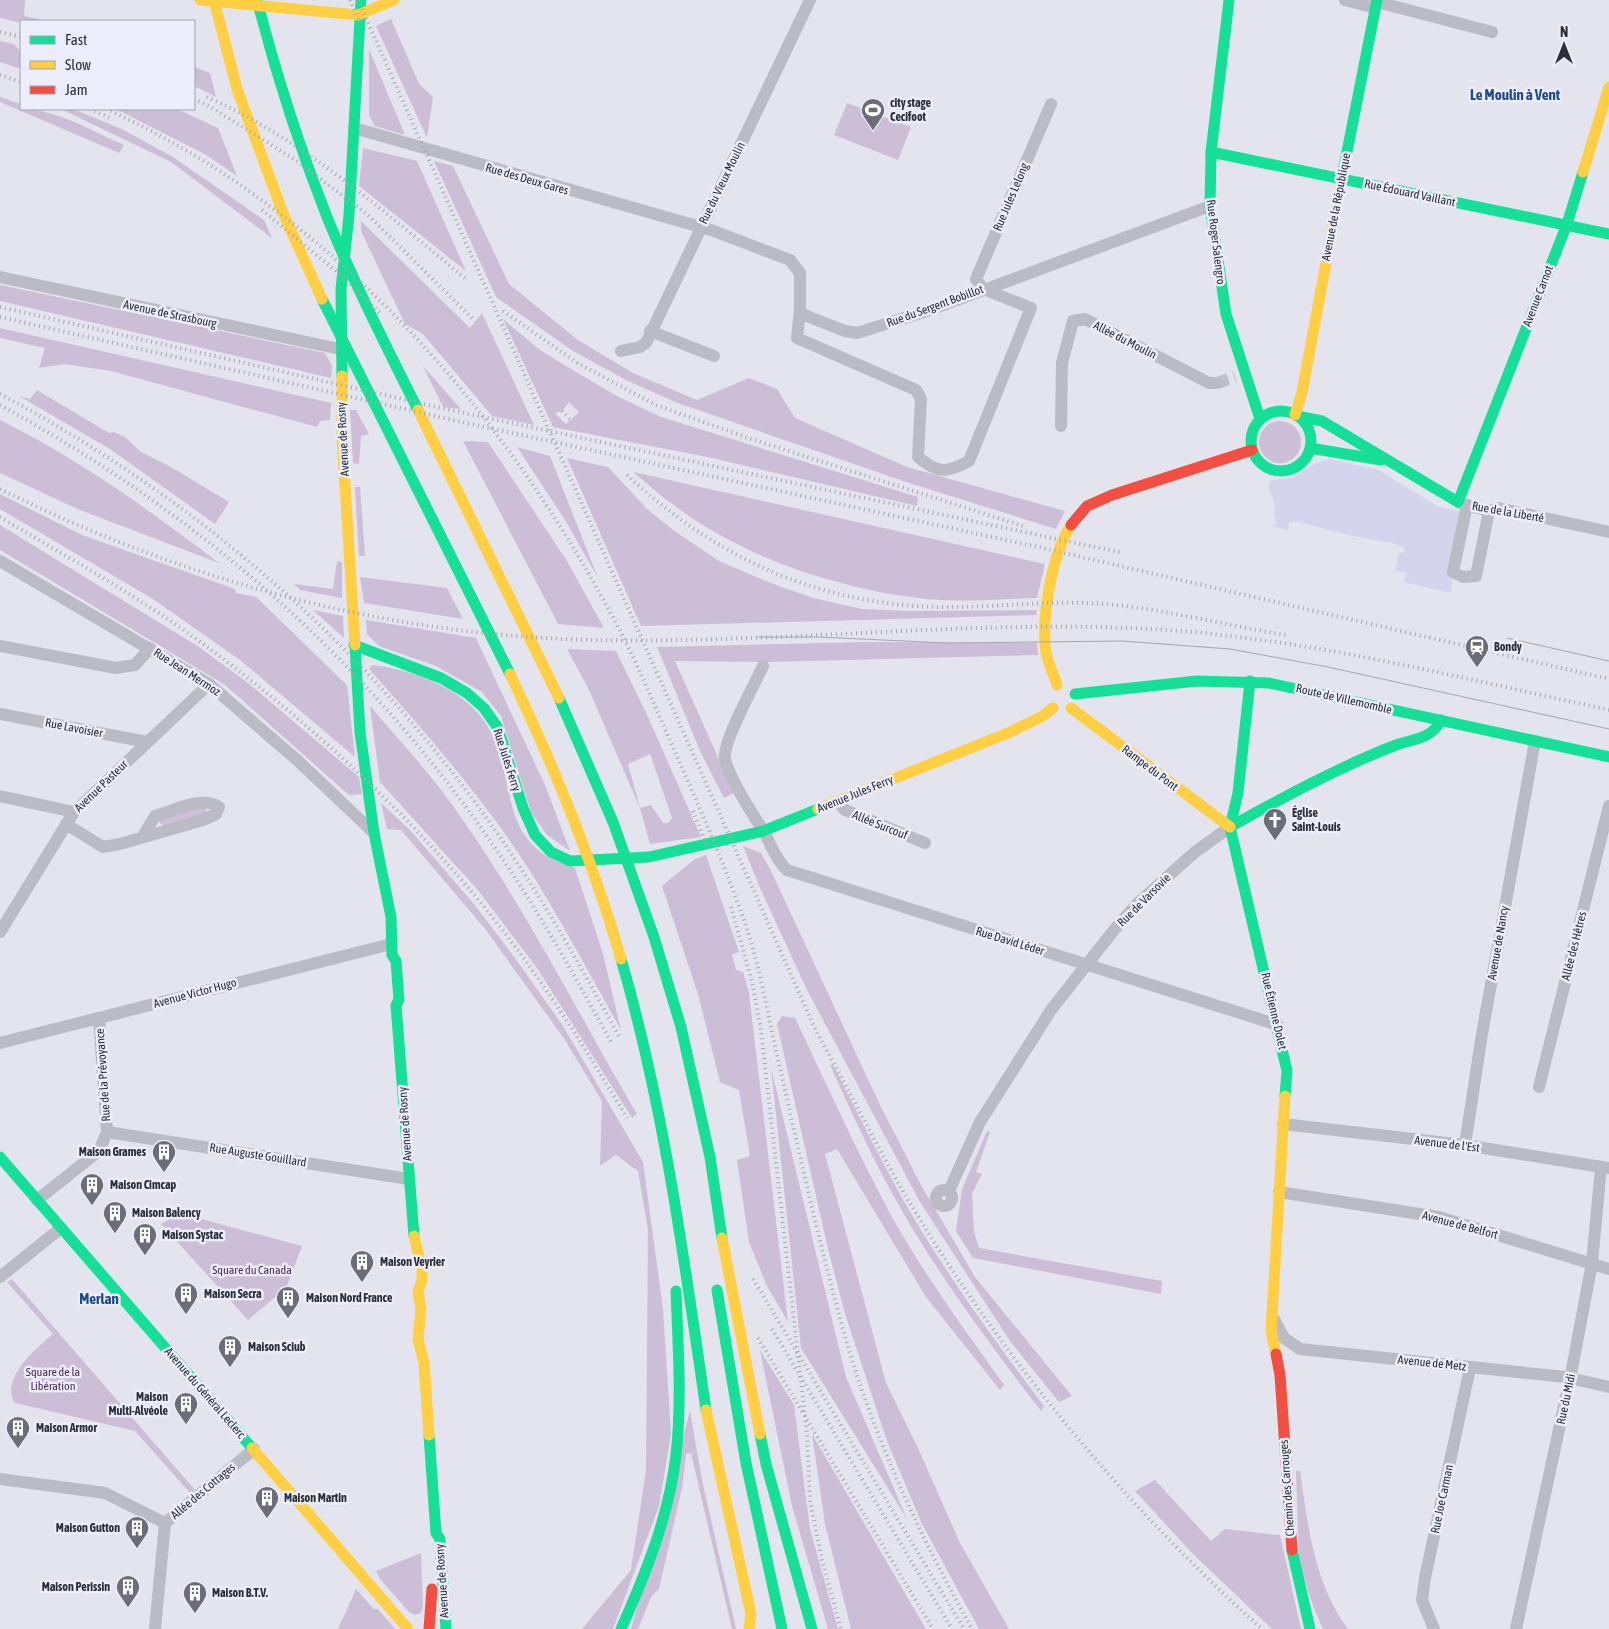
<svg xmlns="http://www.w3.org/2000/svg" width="1609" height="1629" font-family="'Asap Condensed',sans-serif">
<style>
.green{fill:#ccbed6;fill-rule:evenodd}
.plaza{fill:#d4d5ec}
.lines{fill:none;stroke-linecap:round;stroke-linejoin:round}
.street-tunnel{stroke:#bfc0ca;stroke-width:12;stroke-dasharray:12 6;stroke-linecap:butt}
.street{stroke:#babbc5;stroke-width:12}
.fast{stroke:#16e098;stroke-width:11}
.slow{stroke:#ffcf43;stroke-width:11}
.jam{stroke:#f24e42;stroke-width:11}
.tram{stroke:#a4a7ae;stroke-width:1}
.rail{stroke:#a4a7ae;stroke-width:4;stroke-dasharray:1 4;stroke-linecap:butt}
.labels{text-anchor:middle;stroke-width:5;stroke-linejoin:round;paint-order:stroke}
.poi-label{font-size:12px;font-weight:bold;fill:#2a2f39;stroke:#ecedfa;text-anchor:start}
.street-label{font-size:12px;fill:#2a2f39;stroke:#ecedfa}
.park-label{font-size:12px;fill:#4c2d58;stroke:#ecedfa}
.quarter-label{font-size:15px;font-weight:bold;fill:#224b89;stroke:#ecedfa}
</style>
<rect width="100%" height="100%" fill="#e4e4ee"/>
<!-- green -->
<g class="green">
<polygon points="0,0 25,0 24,16 47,21 21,21 21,23 0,18"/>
<polygon points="391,19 419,84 433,97 427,138 376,26"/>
<polygon points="0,41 14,44 21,52 21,69 0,62"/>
<polygon points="369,49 405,135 375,126 369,115"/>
<polygon points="194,67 210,73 216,97 194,86"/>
<path d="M 0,97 L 21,104 L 21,109 C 56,109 92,131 124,145 L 119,153 L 0,102 Z"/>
<polygon points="847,103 911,127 898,160 834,135"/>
<polygon points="61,109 73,109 122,129 173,157 264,220 272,238 171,162"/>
<polygon points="116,109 177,109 218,128 237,176 206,155"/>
<polygon points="363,148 417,161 466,271 359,186"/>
<polygon points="434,161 453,166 509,284 578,340 633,373 697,400 749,378 777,389 795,418 907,467 1065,511 1056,529 906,482 675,402 626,380 573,351 496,297"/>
<polygon points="361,221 470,328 482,313 534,425 492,416 423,334 405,324 361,231"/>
<polygon points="0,285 325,353 332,366 331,378 0,301"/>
<path d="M 503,319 L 540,350 L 571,369 L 615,395 L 661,417 L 918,497 L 917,506 L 712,458 L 553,427 ZM 569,402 L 579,412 L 566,424 L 555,413 L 562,411 Z"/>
<polygon points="0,328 331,403 330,420 320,421 317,427 111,371 64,364 39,368 45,348 0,338"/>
<polygon points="423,366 461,409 443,407"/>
<polygon points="37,390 109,433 114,432 125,437 141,452 171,467 229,502 215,524 110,449 19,396 30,399"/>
<polygon points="350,410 356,410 369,434 361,436 359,464 353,463"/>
<path d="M 0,420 C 79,459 149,510 219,563 L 80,510 L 0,473 Z"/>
<circle cx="1280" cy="442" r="21"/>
<polygon points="463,441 488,442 567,561 604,628 558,624"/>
<polygon points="517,447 550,456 598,578 565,520"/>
<polygon points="567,458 608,467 647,509 673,530 719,561 768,582 813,598 862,609 909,611 1037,610 1036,615 641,626"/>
<path d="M 633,472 L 1045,564 L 1037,598 C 998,599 957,603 919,598 C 837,589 741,556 675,506 C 660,496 647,483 633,472 Z"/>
<polygon points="355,487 360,487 365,556 359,556"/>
<polygon points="0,494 82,535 235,589 236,593 256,597 347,685 355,757 240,660 153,599 0,509"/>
<polygon points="0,525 199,647 248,683 359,777 362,794 349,795 225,685 0,550"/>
<polygon points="337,561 342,562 342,598 300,590 294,584 333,589"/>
<polygon points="360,577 447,588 463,619 364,603"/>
<polygon points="313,610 343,616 344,638"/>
<polygon points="366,620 476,638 545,785 570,851 547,835 531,812 501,716 482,692 436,666 379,646 367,634"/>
<polygon points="863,642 1037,643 1038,655 769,662 675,661 734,793 724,798 701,753 657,647"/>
<path d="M 567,649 L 616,651 L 648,717 L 701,837 L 650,844 L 640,808 L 589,690 ZM 650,754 L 672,818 L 668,823 L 663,823 L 651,805 L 640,808 L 628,764 Z"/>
<path d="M 372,665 C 412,669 465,689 487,725 C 520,782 494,845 575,868 L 603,954 L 621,1030 C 582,961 545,888 498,824 C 458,770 414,719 369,669 Z"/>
<path d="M 370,706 C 393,733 417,759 439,787 C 516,889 573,1005 637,1114 L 632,1118 L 537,968 L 477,889 L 380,782 Z"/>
<polygon points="381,803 410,830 474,904 515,958 563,1026 643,1162 663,1309 671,1434 659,1506 613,1629 582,1629 631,1570 646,1470 648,1230 638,1171 616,1155 600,1166 602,1101 565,1040 486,930 401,830 387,829"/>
<polygon points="200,806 206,809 206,814 164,826 159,822 160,818"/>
<polygon points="743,846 761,853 772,873 880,1105 921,1185 975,1277 1072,1396 1059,1402 1010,1341 920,1202 807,990 760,888"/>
<polygon points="706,855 739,952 732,954 736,970 743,972 749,993 788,1322 767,1286 749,1242 737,1160 750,1156 739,1090 720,1082 698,994 662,886 695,859"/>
<path d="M 782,1016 L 795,1018 C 827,1085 857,1152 892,1217 C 925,1276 965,1330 1004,1385 L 1000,1390 L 926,1297 L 837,1149 L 825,1154 L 886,1383 L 918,1448 L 960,1543 L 1009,1629 L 979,1629 L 922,1524 L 887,1441 L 845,1314 L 828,1249 L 777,1024 Z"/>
<path d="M 830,1065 L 833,1065 C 856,1109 877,1153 901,1196 C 943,1270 993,1339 1044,1406 L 1041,1411 C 988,1342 935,1271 893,1195 C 870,1153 850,1109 830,1065 Z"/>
<polygon points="771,1068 846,1377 907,1519 801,1348"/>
<polygon points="987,1131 990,1132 976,1172 982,1174 972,1194 974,1232 979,1248 1162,1281 1161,1294 973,1258 956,1231 962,1189"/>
<polygon points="179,1213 302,1246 286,1288 248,1320 161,1224"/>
<path d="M 12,1279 L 195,1490 L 191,1494 L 135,1431 L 15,1403 C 0,1379 35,1349 53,1334 L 7,1282 Z"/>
<polygon points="760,1350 794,1405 810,1529 838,1629 828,1629 792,1506"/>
<polygon points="690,1411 702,1480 736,1629 732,1629 691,1453 686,1454 682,1488 659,1589 651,1597 638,1629 631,1629"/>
<polygon points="812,1434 926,1629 851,1629 825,1524"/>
<path d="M 1296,1471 L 1300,1471 C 1308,1526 1314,1583 1348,1629 L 1323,1629 L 1313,1606 L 1299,1563 Z"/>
<polygon points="1155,1480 1211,1541 1225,1529 1280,1535 1301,1629 1272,1629 1193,1554 1135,1491"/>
<polygon points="421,1553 423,1607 421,1613 415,1615 409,1612 380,1579 376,1571"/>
<polygon points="356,1589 374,1609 378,1609 395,1629 338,1629"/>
</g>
<!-- plaza -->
<polygon class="plaza" points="1330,459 1379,470 1437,506 1460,512 1451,593 1404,582 1406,573 1395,571 1399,553 1404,552 1404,548 1396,544 1348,535 1295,521 1289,523 1288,530 1271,526 1277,524 1273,511 1276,510 1268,484 1272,480 1292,478 1316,463"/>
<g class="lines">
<!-- street-tunnel -->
<polyline class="street-tunnel" points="1217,383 1235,377"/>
<!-- street -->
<g class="street">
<polyline points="1345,0 1375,8"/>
<polyline points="1377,2 1492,32"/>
<path d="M 354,128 L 711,230 L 790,260 L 800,273 L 800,310 L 797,338 L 916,390 L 921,399 L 918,457 C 938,474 947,473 969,461 L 1031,308 L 983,289 L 976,279 L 1051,104"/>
<polyline points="0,277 340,349"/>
<polyline points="800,310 804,315 845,331 857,333 930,310 1210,206"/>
<polyline points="650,331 714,356"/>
<polyline points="621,351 640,347 646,343 810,0"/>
<polyline points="1061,426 1062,363 1073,321 1085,319 1209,383 1217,383"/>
<polyline points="1460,503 1489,511 1498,508 1609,532"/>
<polyline points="1467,505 1453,572 1463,577 1476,576 1489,511"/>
<polyline points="0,561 209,684 297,760 374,833"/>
<polyline points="0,646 116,668 135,665 150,648"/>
<path d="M 763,666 C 755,684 722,742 725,759 C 730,780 751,812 763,830 C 771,844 775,859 787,870 L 1278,1025"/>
<polyline points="0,714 147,742"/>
<polyline points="0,796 74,812"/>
<polyline points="838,802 845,810 925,843"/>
<path d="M 66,824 L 103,847 L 120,844 L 203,820 L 216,814 L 219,807 C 202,795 173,811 155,816 L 143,836"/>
<polyline points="0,932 74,812 209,684"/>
<polyline points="0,1043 391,944"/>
<polyline points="1539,1087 1609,806"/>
<polyline points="1283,1124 1465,1145 1608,1168"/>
<polyline points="107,1132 409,1179"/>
<polyline points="1465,1145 1482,1034 1535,741"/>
<circle cx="944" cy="1198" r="8"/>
<polyline points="949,1191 980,1122 1051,1010 1114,930 1136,905 1195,852 1230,827"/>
<polyline points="1279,1192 1439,1217 1609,1269"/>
<polyline points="37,1200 99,1151 107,1132 99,1018"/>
<polyline points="0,1277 61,1228"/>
<polyline points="1274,1319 1284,1338 1300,1349 1565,1377 1609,1387"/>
<polyline points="0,1479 105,1493 165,1523"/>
<polyline points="155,1629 165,1523 254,1449"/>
<polyline points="1434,1629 1422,1600 1425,1578 1470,1368"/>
<polyline points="1516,1629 1572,1369 1592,1263 1601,1167"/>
</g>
<!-- fast -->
<g class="fast">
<path d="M 257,0 C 276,74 299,146 327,217 C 354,283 386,346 418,410"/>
<polyline points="1229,0 1211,152 1210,206 1226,314 1260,419"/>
<polyline points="1211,152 1609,234"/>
<polyline points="1342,177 1377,0"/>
<polyline points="322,299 510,674"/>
<polyline points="342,376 341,289 349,215 361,0"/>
<circle cx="1281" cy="441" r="30"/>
<polyline points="1297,416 1322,421 1458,502 1567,224 1583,172"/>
<polyline points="1310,448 1381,460"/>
<polyline points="354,645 441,678 467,693 484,708 498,728 523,808 535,835 551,852 570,861 649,857 763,831 818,809"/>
<polyline points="355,645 360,732 374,833 391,917 392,955 396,961 399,1000 396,1005 414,1236"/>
<polyline points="1250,681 1238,793 1230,827 1287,1071 1285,1096"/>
<polyline points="1075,694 1197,681 1269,683 1609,757"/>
<polyline points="559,698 613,822 654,937 681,1027 710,1157 722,1238"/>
<path d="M 1230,827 C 1283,797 1339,767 1396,745 C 1413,739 1432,739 1441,720"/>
<path d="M 621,959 C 664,1106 684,1259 706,1410"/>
<polyline points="0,1157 252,1448"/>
<polyline points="717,1290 746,1463 782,1629"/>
<polyline points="760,1434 766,1464 812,1629"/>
<polyline points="429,1435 436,1533 440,1539 446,1629"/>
<polyline points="1292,1550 1310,1629"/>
<path d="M 621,1629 C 646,1573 669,1516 676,1455 C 682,1401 678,1345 676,1291"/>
</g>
<!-- slow -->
<g class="slow">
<polyline points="200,0 358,15 394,0"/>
<polyline points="214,0 237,89 283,213 322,299"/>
<polyline points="1583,172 1609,87"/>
<polyline points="342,376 342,437 355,645"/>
<polyline points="418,410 559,698"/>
<polyline points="1295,415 1302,392 1342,177"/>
<path d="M 510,674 C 554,766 593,861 621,959"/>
<path d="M 1057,685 C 1054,675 1048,663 1046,652 C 1041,617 1052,554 1071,525"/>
<polyline points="1071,708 1230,827"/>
<polyline points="818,809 1008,733 1041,717 1053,708"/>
<polyline points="414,1236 422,1269 422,1280 418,1292 421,1309 418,1339 424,1363 429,1435"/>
<polyline points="722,1238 760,1434"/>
<polyline points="1276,1354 1271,1331 1285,1096"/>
<polyline points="706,1410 751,1614 749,1629"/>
<polyline points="252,1448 408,1629"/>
</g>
<!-- jam -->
<g class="jam">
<polyline points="1071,525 1087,506 1112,495 1252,450"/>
<polyline points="1276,1354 1280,1375 1292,1550"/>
<polyline points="429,1629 432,1589"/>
</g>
<!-- tram -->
<g class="tram">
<polyline points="758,637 819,637 947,643 1122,641 1230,649 1328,667 1609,729"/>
<polyline points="1507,638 1609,661"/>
</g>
<!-- rail -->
<g class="rail">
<polyline points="350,0 359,21"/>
<path d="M 358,0 L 817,1033 C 851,1093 881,1156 917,1215 C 1011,1368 1129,1510 1262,1629"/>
<polyline points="0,32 21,37"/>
<polyline points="0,75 21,82"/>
<path d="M 207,97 C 301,138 387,214 466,279"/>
<polyline points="194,99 209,106 297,161 368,215 475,321"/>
<polyline points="90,109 113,119"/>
<path d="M 106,109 C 326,208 499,404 611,614 C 636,659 655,707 676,754 C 704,818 733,882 753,949 C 763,984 769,1020 777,1055 C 798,1147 818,1239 843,1329 C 872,1434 919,1534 972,1629"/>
<polyline points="262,210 342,276 382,315"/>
<polyline points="0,307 446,409 1123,553"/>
<polyline points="503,311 579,364 656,405 748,438 1026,527"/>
<polyline points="0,317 457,421 1038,547 1609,679"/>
<path d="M 0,394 C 191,496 355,636 482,812 C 534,883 577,960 620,1038"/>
<path d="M 0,405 C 199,514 364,658 493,845 C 537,908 574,975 611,1042"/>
<polyline points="562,411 572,421"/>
<path d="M 627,475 C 715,557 816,604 938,607 C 989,608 1039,601 1089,603 C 1155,606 1221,625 1286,635"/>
<path d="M 0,489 C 185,581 388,636 595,640 C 773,644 952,621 1130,628 C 1293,634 1451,676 1609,710"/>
<path d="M 0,517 C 67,557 136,595 199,641 C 314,725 421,824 508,937 C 552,995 590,1056 627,1118"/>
<polyline points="693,811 709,851"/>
<polyline points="731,907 752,981 761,1031 807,1434 810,1501 822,1560 841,1629"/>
<polyline points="753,1279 964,1629"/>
<polyline points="772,1329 952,1629"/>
<polyline points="758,1338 933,1629"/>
</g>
</g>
<!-- icons -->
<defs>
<g id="stadium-pin" transform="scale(1.25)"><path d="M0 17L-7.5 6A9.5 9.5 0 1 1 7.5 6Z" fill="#6b6e78" stroke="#ecedfa"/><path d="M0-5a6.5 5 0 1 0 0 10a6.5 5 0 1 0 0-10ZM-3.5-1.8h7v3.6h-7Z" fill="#fff"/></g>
<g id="station-pin" transform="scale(1.25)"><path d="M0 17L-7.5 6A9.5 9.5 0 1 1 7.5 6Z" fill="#6b6e78" stroke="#ecedfa"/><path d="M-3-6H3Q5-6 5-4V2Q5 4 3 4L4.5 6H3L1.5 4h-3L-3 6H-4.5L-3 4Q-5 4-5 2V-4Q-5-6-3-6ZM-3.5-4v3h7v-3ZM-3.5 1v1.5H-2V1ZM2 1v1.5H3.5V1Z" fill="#fff"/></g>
<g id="church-pin" transform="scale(1.25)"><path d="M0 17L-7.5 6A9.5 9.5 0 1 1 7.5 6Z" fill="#6b6e78" stroke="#ecedfa"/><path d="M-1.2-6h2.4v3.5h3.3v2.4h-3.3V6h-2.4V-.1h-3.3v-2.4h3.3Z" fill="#fff"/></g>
<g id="building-pin" transform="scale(1.25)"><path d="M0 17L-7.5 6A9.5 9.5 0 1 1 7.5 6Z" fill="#6b6e78" stroke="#ecedfa"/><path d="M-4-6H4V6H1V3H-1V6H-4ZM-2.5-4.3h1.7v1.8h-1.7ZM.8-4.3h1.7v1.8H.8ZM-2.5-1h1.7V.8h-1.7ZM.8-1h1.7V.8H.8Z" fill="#fff"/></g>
</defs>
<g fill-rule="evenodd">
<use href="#stadium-pin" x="873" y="110"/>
<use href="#station-pin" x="1477" y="647"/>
<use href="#church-pin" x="1275" y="820"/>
<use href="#building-pin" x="164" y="1152"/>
<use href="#building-pin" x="92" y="1185"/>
<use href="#building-pin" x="115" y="1213"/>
<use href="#building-pin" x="145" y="1235"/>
<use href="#building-pin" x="362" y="1262"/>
<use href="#building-pin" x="186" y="1294"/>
<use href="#building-pin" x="288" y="1298"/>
<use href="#building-pin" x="230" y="1347"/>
<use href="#building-pin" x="186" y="1404"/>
<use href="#building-pin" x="18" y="1428"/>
<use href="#building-pin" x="267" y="1498"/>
<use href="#building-pin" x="137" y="1528"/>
<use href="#building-pin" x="128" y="1587"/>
<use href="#building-pin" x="195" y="1593"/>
</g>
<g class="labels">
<!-- poi labels -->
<g class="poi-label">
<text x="890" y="107">city stage<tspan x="890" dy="14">Cecifoot</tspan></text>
<text x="1494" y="651">Bondy</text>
<text x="1292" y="817">Église<tspan x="1292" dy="14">Saint-Louis</tspan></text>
<text x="146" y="1156" text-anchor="end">Maison Grames</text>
<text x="110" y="1189">Maison Cimcap</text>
<text x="132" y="1217">Maison Balency</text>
<text x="162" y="1239">Maison Systac</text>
<text x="380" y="1266">Maison Veyrier</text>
<text x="204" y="1298">Maison Secra</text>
<text x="306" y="1302">Maison Nord France</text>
<text x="248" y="1351">Maison Sciub</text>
<text x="168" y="1401" text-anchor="end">Maison<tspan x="168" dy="14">Multi-Alvéole</tspan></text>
<text x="36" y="1432">Maison Armor</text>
<text x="284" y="1502">Maison Martin</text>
<text x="120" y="1532" text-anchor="end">Maison Gutton</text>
<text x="110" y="1591" text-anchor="end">Maison Perissin</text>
<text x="212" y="1597">Maison B.T.V.</text>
</g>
<!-- street labels -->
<g class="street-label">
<text transform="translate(527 179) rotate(16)" y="4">Rue des Deux Gares</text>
<text transform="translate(722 183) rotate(-64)" y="4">Rue du Vieux Moulin</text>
<text transform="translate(1410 193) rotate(12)" y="4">Rue Édouard Vaillant</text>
<text transform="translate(1011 197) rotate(-67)" y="4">Rue Jules Lelong</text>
<text transform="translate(1336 207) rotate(-79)" y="4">Avenue de la République</text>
<text transform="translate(1216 242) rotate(83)" y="4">Rue Roger Salengro</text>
<text transform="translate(1538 296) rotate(-69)" y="4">Avenue Carnot</text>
<text transform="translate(935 306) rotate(-20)" y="4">Rue du Sergent Bobillot</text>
<text transform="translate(170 314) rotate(12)" y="4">Avenue de Strasbourg</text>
<text transform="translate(1125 340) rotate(27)" y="4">Allée du Moulin</text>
<text transform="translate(343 439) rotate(-93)" y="4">Avenue de Rosny</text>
<text transform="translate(1508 512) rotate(10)" y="4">Rue de la Liberté</text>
<text transform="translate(187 672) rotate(33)" y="4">Rue Jean Mermoz</text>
<text transform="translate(1344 699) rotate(13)" y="4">Route de Villemomble</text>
<text transform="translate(74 728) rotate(11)" y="4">Rue Lavoisier</text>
<text transform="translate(507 760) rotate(72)" y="4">Rue Jules Ferry</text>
<text transform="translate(1150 768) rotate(37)" y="4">Rampe du Pont</text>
<text transform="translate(101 786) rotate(-44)" y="4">Avenue Pasteur</text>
<text transform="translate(855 794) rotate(-22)" y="4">Avenue Jules Ferry</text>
<text transform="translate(880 825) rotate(22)" y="4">Allée Surcouf</text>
<text transform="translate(1144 900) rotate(-45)" y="4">Rue de Varsovie</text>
<text transform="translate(1010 941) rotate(17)" y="4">Rue David Léder</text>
<text transform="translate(1498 943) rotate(-80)" y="4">Avenue de Nancy</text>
<text transform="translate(1574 946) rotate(-76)" y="4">Allée des Hêtres</text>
<text transform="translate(195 993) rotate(-15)" y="4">Avenue Victor Hugo</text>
<text transform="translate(1274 1011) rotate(77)" y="4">Rue Étienne Dolet</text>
<text transform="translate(103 1075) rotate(-94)" y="4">Rue de la Prévoyance</text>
<text transform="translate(405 1124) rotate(-94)" y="4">Avenue de Rosny</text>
<text transform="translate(1447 1144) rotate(7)" y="4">Avenue de l'Est</text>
<text transform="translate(258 1155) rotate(9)" y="4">Rue Auguste Gouillard</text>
<text transform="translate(1460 1225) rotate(15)" y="4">Avenue de Belfort</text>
<text transform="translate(1432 1363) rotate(6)" y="4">Avenue de Metz</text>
<text transform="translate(205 1393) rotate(49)" y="4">Avenue du Général Leclerc</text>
<text transform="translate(1566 1399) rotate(-78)" y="4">Rue du Midi</text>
<text transform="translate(1287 1488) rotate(-94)" y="4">Chemin des Carrouges</text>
<text transform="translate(203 1491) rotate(-40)" y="4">Allée des Cottages</text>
<text transform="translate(1442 1499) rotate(-78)" y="4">Rue Joe Carman</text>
<text transform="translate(442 1581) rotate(-94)" y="4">Avenue de Rosny</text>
</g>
<!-- park labels -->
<g class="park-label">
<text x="252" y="1274">Square du Canada</text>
<text x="53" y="1376">Square de la<tspan x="53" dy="14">Libération</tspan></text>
</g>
<!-- quarter labels -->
<g class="quarter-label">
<text x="1515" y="100">Le Moulin à Vent</text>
<text x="99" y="1304">Merlan</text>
</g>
</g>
<!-- legend -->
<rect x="20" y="20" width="175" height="90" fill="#ecedfa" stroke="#9ea1ad"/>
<rect x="30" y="36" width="25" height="8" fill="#16e098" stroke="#9ea1ad"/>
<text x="65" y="45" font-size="15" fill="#2a2f39">Fast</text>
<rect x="30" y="61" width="25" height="8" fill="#ffcf43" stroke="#9ea1ad"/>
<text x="65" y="70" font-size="15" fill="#2a2f39">Slow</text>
<rect x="30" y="86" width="25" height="8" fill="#f24e42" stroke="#9ea1ad"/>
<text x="65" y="95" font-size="15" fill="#2a2f39">Jam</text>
<!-- north arrow -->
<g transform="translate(1564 45)" stroke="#ecedfa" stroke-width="4" paint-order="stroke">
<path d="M0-4L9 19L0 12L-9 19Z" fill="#2a2f39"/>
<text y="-8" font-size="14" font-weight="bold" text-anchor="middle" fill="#2a2f39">N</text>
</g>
</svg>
